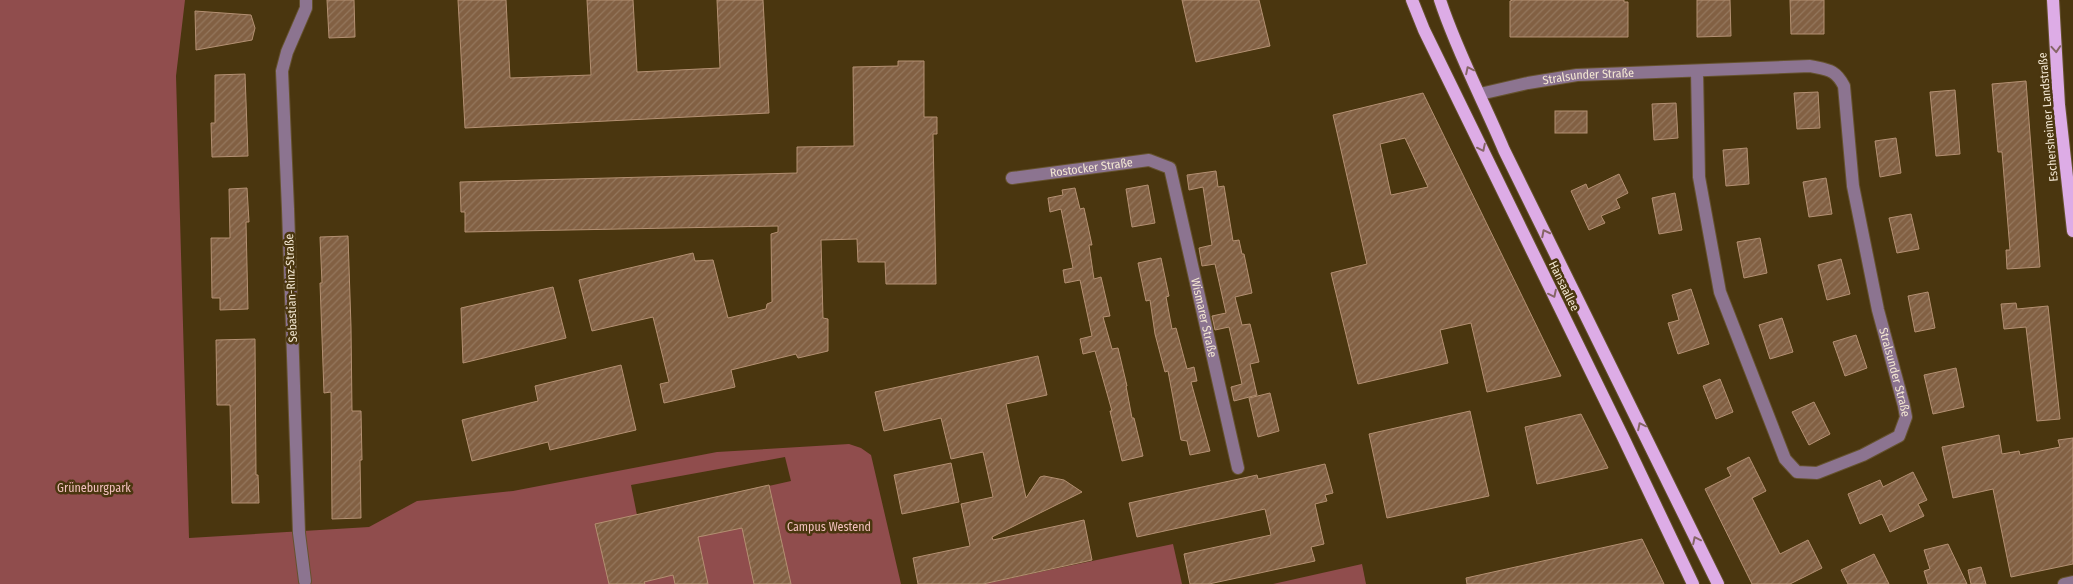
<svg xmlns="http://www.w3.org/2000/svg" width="2073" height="584" font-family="'Fira Sans Condensed',sans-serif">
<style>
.park{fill:#904d4d;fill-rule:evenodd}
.building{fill:url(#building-hatch);stroke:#b49072;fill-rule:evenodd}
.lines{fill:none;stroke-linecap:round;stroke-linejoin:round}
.minor-casing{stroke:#65522e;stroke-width:14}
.major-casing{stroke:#65522e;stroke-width:14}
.minor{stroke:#8c7490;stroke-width:12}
.major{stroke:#ddace6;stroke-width:12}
.oneway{stroke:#856565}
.labels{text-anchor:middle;stroke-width:5;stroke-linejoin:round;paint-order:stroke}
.street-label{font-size:12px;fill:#f3e7d2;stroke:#4a360f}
.park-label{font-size:12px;fill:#f3c1bf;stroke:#4a360f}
</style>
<defs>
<pattern id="building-hatch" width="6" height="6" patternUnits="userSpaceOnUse" patternTransform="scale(1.25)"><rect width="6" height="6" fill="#826043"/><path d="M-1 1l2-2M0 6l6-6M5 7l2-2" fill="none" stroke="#94775d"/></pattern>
</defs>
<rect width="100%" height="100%" fill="#4a360f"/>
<!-- park -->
<g class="park">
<path d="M 0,0 L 185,0 L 176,76 L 189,538 L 369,527 L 417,501 L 513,491 L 717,452 L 849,444 L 861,448 L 871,455 L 901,584 L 0,584 ZM 785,457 L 791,481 L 637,515 L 631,485 Z"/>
<polygon points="1173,544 1182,584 983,584"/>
<polygon points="1362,564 1366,584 1273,584"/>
</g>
<!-- building -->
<g class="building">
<polygon points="327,0 354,0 355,37 329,38"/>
<polygon points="458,0 506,0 510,78 591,75 587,0 633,0 637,72 720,68 717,0 763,0 769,113 465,128"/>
<polygon points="1182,0 1259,0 1270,46 1196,62"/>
<polygon points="1513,0 1624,0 1624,2 1628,2 1628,37 1510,37 1510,1"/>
<polygon points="1697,0 1730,0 1731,36 1697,37"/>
<polygon points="1790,0 1824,0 1824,34 1791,34"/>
<polygon points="195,11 251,15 255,28 252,40 196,50"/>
<polygon points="898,61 924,61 924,117 937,117 937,134 933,134 936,284 886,284 885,262 858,262 857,239 821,240 823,318 828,319 828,351 798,358 796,354 731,370 735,387 664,403 660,384 669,382 653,317 592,331 579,280 693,253 695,261 713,260 728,318 766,309 767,304 772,302 771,234 778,232 778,226 465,232 465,212 461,212 460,182 797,173 797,147 854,146 853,67 898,66"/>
<polygon points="245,74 248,156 212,157 211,123 215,123 215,75"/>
<polygon points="2026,81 2040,267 2007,269 2006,250 2010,250 2002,152 1998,152 1992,84"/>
<polygon points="1955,90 1960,154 1936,156 1930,92"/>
<polygon points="1818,92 1820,128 1797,129 1794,93"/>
<path d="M 1423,93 L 1561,376 L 1487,392 L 1471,323 L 1440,330 L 1448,363 L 1358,384 L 1331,273 L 1367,264 L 1333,115 ZM 1405,138 L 1428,187 L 1391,195 L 1380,144 Z"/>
<polygon points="1676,103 1678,138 1654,140 1652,104"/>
<rect x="1555" y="111" width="32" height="22"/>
<polygon points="1896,138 1901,173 1880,177 1875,141"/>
<polygon points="1747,148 1749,184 1726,186 1723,150"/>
<polygon points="1216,171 1218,187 1224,186 1233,241 1239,240 1242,254 1244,254 1252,293 1235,297 1242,325 1250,324 1259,362 1250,364 1257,395 1234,401 1231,387 1242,384 1229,327 1215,330 1212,316 1226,313 1215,264 1202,266 1199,248 1212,245 1203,187 1189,190 1187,175"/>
<polygon points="1619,174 1628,193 1616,199 1620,208 1601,216 1605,223 1589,230 1571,191 1586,184 1588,189"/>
<polygon points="1826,178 1832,214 1809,217 1803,182"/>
<polygon points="1148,185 1155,223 1132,227 1126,189"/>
<polygon points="247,188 249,222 246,222 248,309 220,310 220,298 212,298 211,238 230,238 229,189"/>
<polygon points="1075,188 1080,209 1084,208 1092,245 1089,245 1094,279 1101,277 1110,316 1103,317 1112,349 1118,348 1127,386 1126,386 1132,418 1134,418 1143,456 1122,461 1110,411 1112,411 1095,351 1083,354 1080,339 1092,336 1080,280 1065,283 1063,270 1073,268 1061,209 1050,212 1048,198 1063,195 1062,190"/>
<polygon points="1675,193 1682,230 1659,234 1652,198"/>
<polygon points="1911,214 1919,249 1897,253 1889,218"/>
<polygon points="348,236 351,327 352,411 361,411 362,460 360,460 361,518 332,519 331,392 324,393 320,283 322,283 320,237"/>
<polygon points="1760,238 1767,273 1744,278 1737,242"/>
<polygon points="1161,258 1169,296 1166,297 1172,329 1176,328 1187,369 1194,367 1197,381 1191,382 1210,451 1190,455 1187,441 1181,440 1168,371 1165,372 1155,334 1150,300 1146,301 1138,263"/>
<polygon points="1841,259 1850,294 1827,300 1818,265"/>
<polygon points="553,287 566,338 463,363 461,308"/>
<polygon points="1691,289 1709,344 1678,354 1668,323 1679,320 1672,295"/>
<polygon points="1928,292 1935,328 1915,332 1908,296"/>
<polygon points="2016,303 2017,309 2048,306 2060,419 2037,421 2026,327 2004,329 2001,304"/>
<polygon points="1782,318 1793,352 1770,359 1759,325"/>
<polygon points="1856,335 1867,368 1845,376 1833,342"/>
<polygon points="255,339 256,475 258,475 259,503 232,503 230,405 217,405 216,340"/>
<polygon points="1038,356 1047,395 1006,404 1026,498 1040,477 1044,476 1064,480 1082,492 992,537 993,540 1084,520 1092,560 983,584 918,584 913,558 970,546 961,504 993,497 983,452 951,459 941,418 884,431 875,392"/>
<polygon points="621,365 636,430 550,450 548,442 472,461 462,420 538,401 535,386"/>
<polygon points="1956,368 1964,407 1933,414 1924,375"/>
<polygon points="1720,379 1733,412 1716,419 1703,386"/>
<polygon points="1270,393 1279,431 1258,437 1249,398"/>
<polygon points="1814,402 1830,434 1809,445 1792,412"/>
<polygon points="1470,411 1489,496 1387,518 1369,434"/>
<polygon points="1581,414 1608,468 1537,484 1525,427"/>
<polygon points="1999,435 2002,454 2019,451 2020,455 2060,447 2058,440 2073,438 2073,564 2011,577 1993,489 1953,498 1942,447"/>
<polygon points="1749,457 1766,491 1752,498 1780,554 1808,540 1822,568 1790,584 1752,584 1705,489 1731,476 1727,468"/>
<polygon points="951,463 959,502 902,514 894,475"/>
<polygon points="1325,464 1333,493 1325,495 1327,501 1315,504 1324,544 1311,547 1315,561 1209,584 1190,584 1184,554 1271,535 1265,509 1137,537 1129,503 1257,475 1258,479"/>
<polygon points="1913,472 1927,500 1918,504 1924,516 1890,532 1882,514 1860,524 1848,494 1880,480 1883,487"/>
<polygon points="769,485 791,584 754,584 742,528 698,537 708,584 675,584 673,575 644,582 645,584 609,584 595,524"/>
<polygon points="1642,539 1664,584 1467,584 1466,578"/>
<polygon points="1948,544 1967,584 1928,584 1924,571 1930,569 1924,550"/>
<polygon points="1874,554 1889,584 1848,584 1841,570"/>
<polygon points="1981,567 1986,584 1971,584 1968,570"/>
</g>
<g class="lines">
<!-- minor casing -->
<g class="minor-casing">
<g id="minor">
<path id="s1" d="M 1480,94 L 1528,83 L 1577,75 L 1810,66 C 1828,70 1835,69 1844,86 L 1853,186 L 1878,310 L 1904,406 L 1906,417 L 1899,436 L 1863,455 L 1817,473 L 1797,472 L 1785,459 L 1720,292 L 1699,177 L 1697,71"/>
<path id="s2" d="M 1012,178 L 1149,160 L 1170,168 L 1238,468"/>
<polyline points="305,581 299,533 288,209 282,71 287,52 306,8 306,0"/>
<polyline points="2064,584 2073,582"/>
</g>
</g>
<!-- major casing -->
<g class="major-casing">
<g id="major">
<polyline points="1412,0 1424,30 1622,435 1693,584"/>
<path d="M 1440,0 C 1457,52 1483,100 1504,150 L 1718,584"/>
<polyline points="2053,0 2059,105 2073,231"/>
</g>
</g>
<!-- minor -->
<use href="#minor" class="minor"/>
<!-- major -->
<use href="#major" class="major"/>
</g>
<!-- one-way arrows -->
<defs><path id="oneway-chevron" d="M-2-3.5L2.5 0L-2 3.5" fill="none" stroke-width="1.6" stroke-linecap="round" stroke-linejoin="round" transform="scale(1.25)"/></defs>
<g class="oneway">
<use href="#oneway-chevron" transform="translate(2056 49) rotate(86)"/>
<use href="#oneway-chevron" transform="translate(1469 70) rotate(-116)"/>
<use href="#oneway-chevron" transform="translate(1482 148) rotate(64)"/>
<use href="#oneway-chevron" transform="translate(1545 233) rotate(-117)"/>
<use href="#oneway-chevron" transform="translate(1553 294) rotate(64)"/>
<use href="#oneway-chevron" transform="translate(1641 426) rotate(-116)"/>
<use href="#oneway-chevron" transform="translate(1696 540) rotate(-116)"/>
</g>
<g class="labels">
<!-- street labels -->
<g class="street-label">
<text dy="4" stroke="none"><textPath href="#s1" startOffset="110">Stralsunder Straße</textPath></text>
<text transform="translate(2048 117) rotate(-95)" y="4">Eschersheimer Landstraße</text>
<text dy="4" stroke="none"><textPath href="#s2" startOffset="80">Rostocker Straße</textPath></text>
<text transform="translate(1564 286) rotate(64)" y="4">Hansaallee</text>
<text transform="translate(291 288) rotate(-92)" y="4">Sebastian-Rinz-Straße</text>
<text dy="4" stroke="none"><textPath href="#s2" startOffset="314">Wismarer Straße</textPath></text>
<text dy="4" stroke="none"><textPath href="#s1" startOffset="665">Stralsunder Straße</textPath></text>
</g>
<!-- park labels -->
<g class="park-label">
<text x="94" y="492">Grüneburgpark</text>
<text x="829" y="531">Campus Westend</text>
</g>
</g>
</svg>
